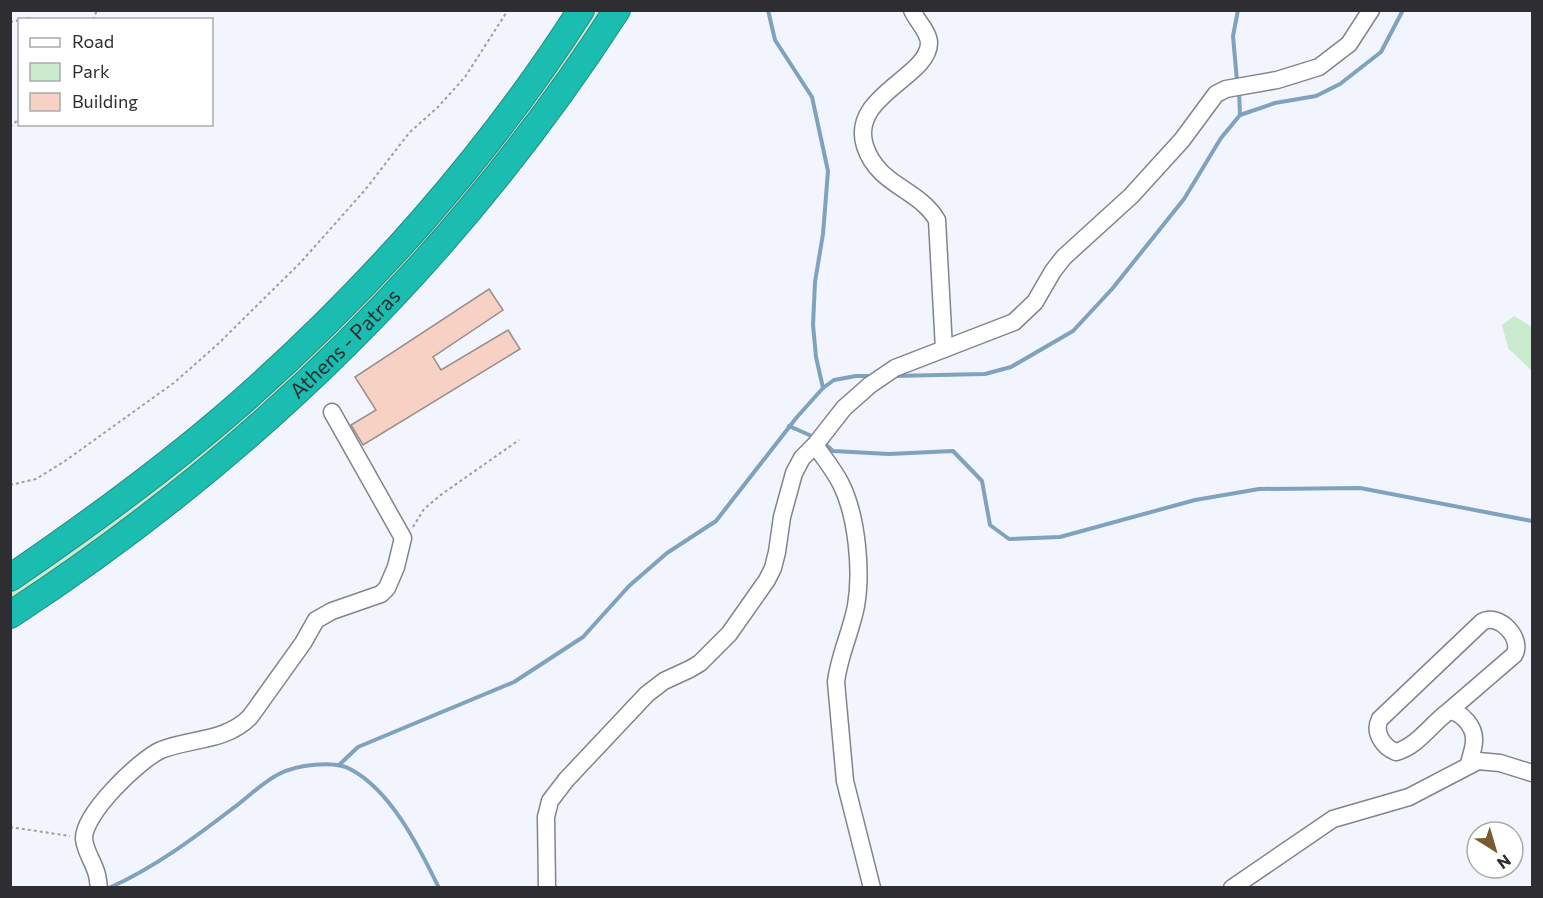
<svg xmlns="http://www.w3.org/2000/svg" width="1543" height="898" font-family="Commissioner,sans-serif">
<style>
.green{fill:#c9eacc}
.lines{fill:none;stroke-linecap:round;stroke-linejoin:round}
.stream{stroke:#7fa3bf;stroke-width:4}
.building{fill:#f7d2c4;stroke:#998e8a;stroke-width:1.5}
.minor-casing{stroke:#82848d;stroke-width:19}
.highway-casing{stroke:#228b85;stroke-width:28}
.path{stroke:#9c9da5;stroke-width:2;stroke-dasharray:3 3;stroke-linecap:butt}
.minor{stroke:#fff;stroke-width:16}
.highway{stroke:#1cbdb1;stroke-width:26}
.labels{text-anchor:middle;stroke-width:4.5;stroke-linejoin:round;paint-order:stroke}
.street-label{font-size:21px;fill:#2e2e32;stroke:#fff}
</style>
<rect width="100%" height="100%" fill="#f2f4fe"/>
<!-- green -->
<g class="green">
<path d="M 595,11 L 602,11 C 581,42 560,73 538,104 C 468,200 380,299 294,380 C 206,461 109,532 11,600 L 11,592 L 77,546 L 221,435 L 584,27 Z"/>
<polygon points="1514,316 1532,327 1532,371 1508,348 1502,325"/>
</g>
<g class="lines">
<!-- stream -->
<g class="stream">
<polyline points="768,10 775,40 812,97 828,171 823,234 815,282 813,325 816,357 823,388"/>
<polyline points="1237,81 1233,36 1238,10"/>
<polyline points="1239,91 1240,115"/>
<polyline points="893,376 985,374 1011,367 1073,331 1112,289 1184,199 1221,138 1240,115 1275,103 1316,96 1340,84 1381,52 1403,10"/>
<polyline points="789,426 814,437"/>
<polyline points="823,442 833,451 889,454 953,451 982,481 990,525 1009,539 1060,537 1195,500 1259,489 1360,488 1532,521"/>
<polyline points="339,765 358,747 514,682 583,637 629,586 667,553 716,521 797,417 823,388 834,380 856,376 871,376"/>
<path d="M 109,888 C 154,868 194,838 232,809 C 246,799 264,781 279,774 C 296,765 334,760 350,769 C 391,790 420,849 439,888"/>
</g>
</g>
<!-- building -->
<polygon class="building" points="489,289 503,310 433,357 441,370 508,330 520,349 363,445 351,425 376,410 355,377"/>
<g class="lines">
<!-- minor casing -->
<g class="minor-casing">
<g id="minor">
<path d="M 912,10 C 916,20 929,32 929,43 C 929,77 849,96 865,146 C 878,186 918,188 937,220 L 944,349"/>
<path d="M 815,445 C 824,458 834,470 841,484 C 857,516 862,571 856,606 C 851,632 839,656 836,682 L 845,781 L 872,888"/>
<path d="M 1449,711 L 1514,655 C 1524,639 1499,612 1482,622 L 1380,719 C 1373,732 1383,747 1396,752 C 1418,746 1431,724 1449,711 C 1462,712 1475,727 1474,741 C 1474,749 1470,757 1469,765"/>
<path d="M 99,888 C 98,882 98,875 95,869 C 92,860 85,850 84,839 C 83,814 139,760 161,750 C 191,738 225,742 250,717 L 303,643 L 316,620 L 332,611 L 381,594 L 387,588 L 396,567 L 403,538 L 332,412"/>
<polyline points="547,888 546,817 550,801 566,780 647,694 664,681 690,669 700,663 729,634 767,580 773,568 777,552 782,517 794,473 802,458 815,445 844,408 870,385 895,368 1014,322 1035,302 1053,271 1064,257 1131,196 1182,140 1216,94 1226,89 1277,80 1319,67 1349,44 1371,10"/>
<polyline points="1232,888 1333,819 1409,797 1478,761 1500,763 1532,773"/>
</g>
</g>
<!-- highway casing -->
<g class="highway-casing">
<g id="highway">
<path d="M 10,578 C 89,524 166,468 237,406 C 367,292 488,156 581,10"/>
<path id="s1" d="M 10,615 C 255,455 458,256 617,10"/>
</g>
</g>
<!-- path -->
<g class="path">
<polyline points="93,20 97,10"/>
<polyline points="10,22 29,18 34,20"/>
<polyline points="10,127 20,118"/>
<polyline points="10,485 36,479 65,461 175,382 219,343 301,262 365,190 409,133 437,108 465,77 508,10"/>
<polyline points="413,527 424,509 442,494 519,440"/>
<polyline points="10,827 70,836"/>
</g>
<!-- minor -->
<use href="#minor" class="minor"/>
<!-- highway -->
<use href="#highway" class="highway"/>
</g>
<g class="labels">
<!-- street labels -->
<g class="street-label">
<text dy="7" stroke="none"><textPath href="#s1" startOffset="432">Athens - Patras</textPath></text>
</g>
</g>
<!-- border -->
<rect width="1543" height="898" fill="none" stroke="#2e2e32" stroke-width="24"/>
<!-- legend -->
<rect x="18" y="18" width="195" height="108" fill="#ffffff" stroke="#ababad" stroke-width="1.5"/>
<rect x="30" y="38" width="30" height="9" fill="#ffffff" stroke="#ababad" stroke-width="1.5"/>
<text x="72" y="48" font-size="18" fill="#2e2e32">Road</text>
<rect x="30" y="63" width="30" height="18" fill="#c9eacc" stroke="#ababad" stroke-width="1.5"/>
<text x="72" y="78" font-size="18" fill="#2e2e32">Park</text>
<rect x="30" y="93" width="30" height="18" fill="#f7d2c4" stroke="#ababad" stroke-width="1.5"/>
<text x="72" y="108" font-size="18" fill="#2e2e32">Building</text>
<!-- north arrow -->
<g transform="translate(1495 850) rotate(143)"><circle r="28" fill="#ffffff" stroke="#ababad" stroke-width="1.5"/>
<path d="M0-4.5L10 22L0 15L-10 22Z" fill="#7a5a30"/>
<text y="-9" font-size="16" font-weight="bold" text-anchor="middle" fill="#2e2e32">N</text>
</g>
</svg>
